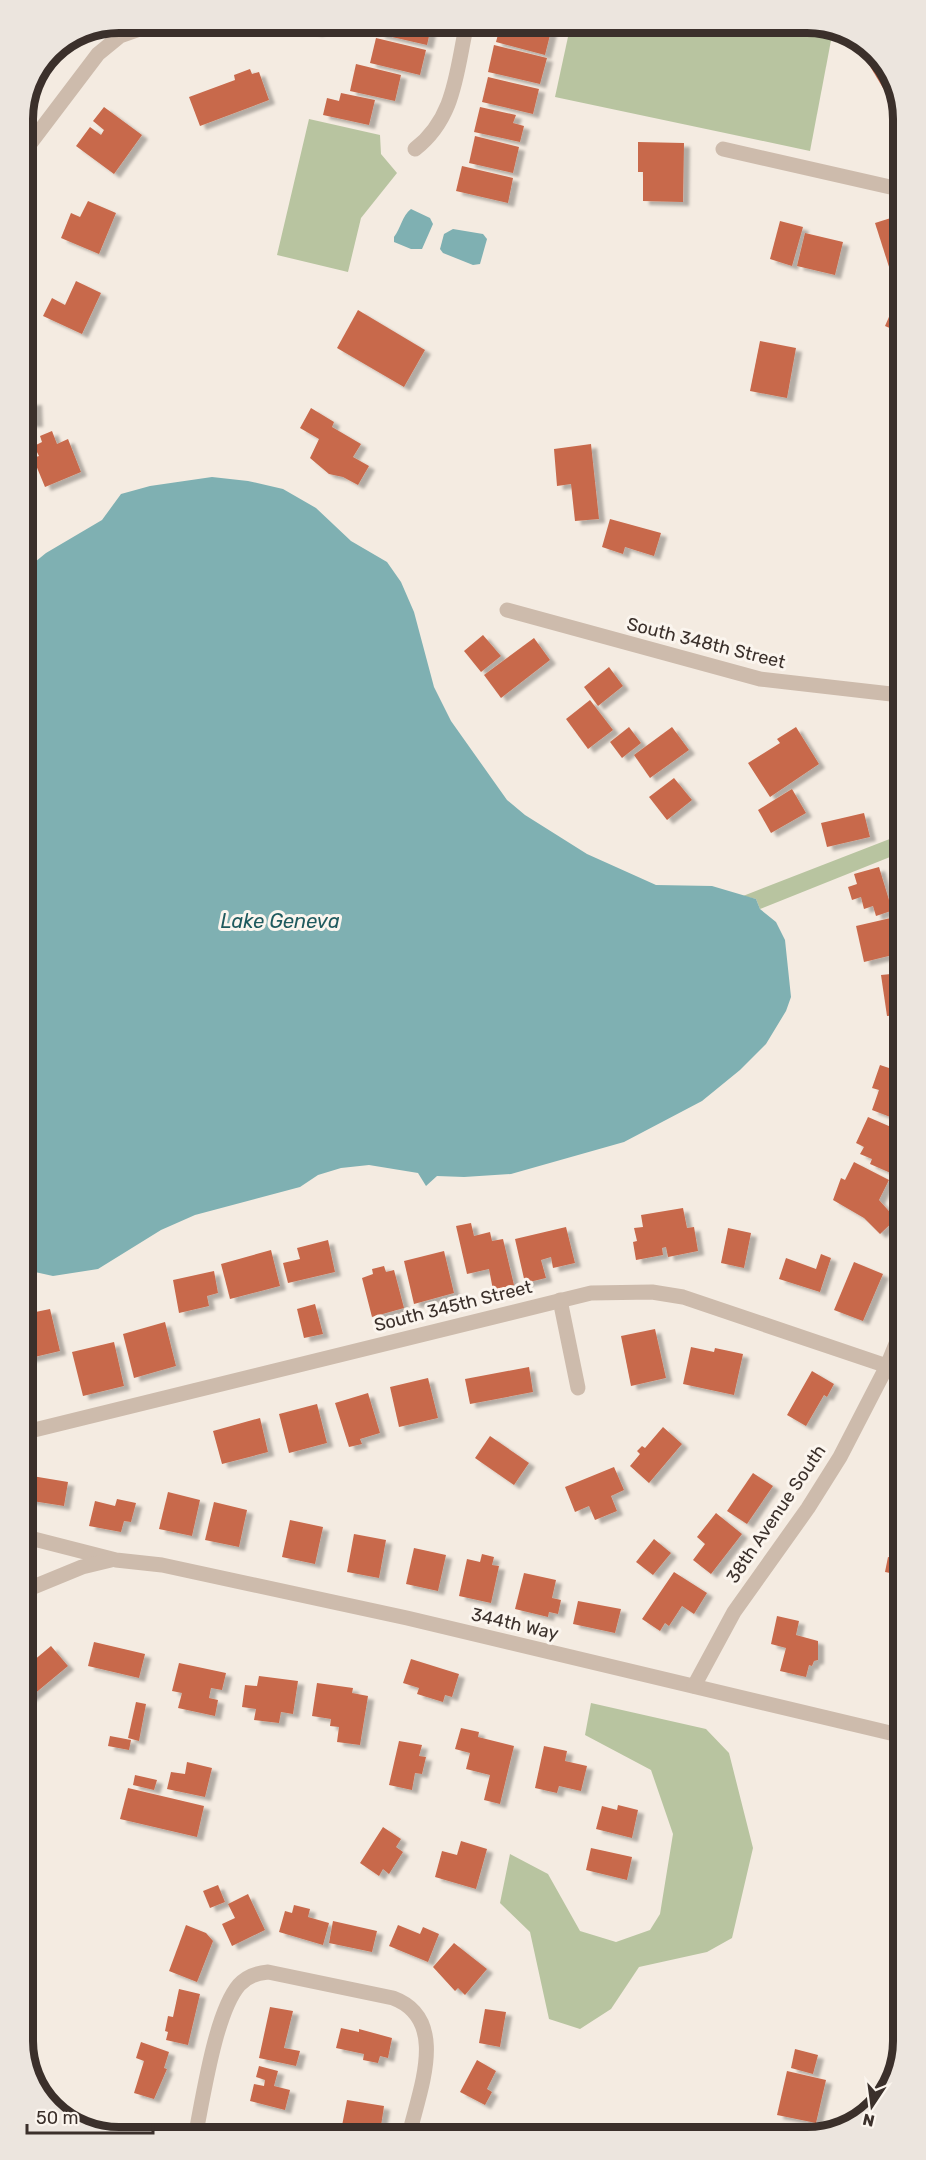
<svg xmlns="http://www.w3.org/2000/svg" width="926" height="2160" font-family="Rubik,sans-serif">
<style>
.green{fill:#b8c4a0}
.water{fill:#7fb0b2}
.building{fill:#c8694b;filter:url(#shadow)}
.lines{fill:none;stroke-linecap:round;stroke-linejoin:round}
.minor{stroke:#cdbbac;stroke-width:15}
.labels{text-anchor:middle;stroke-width:6;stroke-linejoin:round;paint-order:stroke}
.street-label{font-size:18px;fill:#3b302b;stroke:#fbf5ee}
.water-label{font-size:20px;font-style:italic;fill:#1f5a5e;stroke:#fbf5ee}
.rim{fill:none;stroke:#3b302b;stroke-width:8}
</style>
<defs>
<filter id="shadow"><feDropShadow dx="6" dy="4" stdDeviation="1.5" flood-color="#0004"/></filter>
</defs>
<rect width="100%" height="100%" fill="#f4ebe1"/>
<!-- green -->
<g class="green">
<polygon points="571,23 814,23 833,30 810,151 555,97"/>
<polygon points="309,119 380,135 381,154 397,173 361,218 348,272 277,255"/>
<polygon points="900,835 900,853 760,909 756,899 743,896"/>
<polygon points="591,1703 706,1729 729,1753 753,1848 732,1938 707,1952 639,1967 611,2009 580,2029 549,2019 530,1932 500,1903 510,1854 548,1874 580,1931 616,1942 650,1930 660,1914 673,1834 651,1770 585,1735"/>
</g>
<!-- water -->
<g class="water">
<path d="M 411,209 L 430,218 L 433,224 L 422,249 L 411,249 L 394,242 L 394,237 C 401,228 402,216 411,209 Z"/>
<polygon points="453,229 483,234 487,239 480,264 473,265 443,253 440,249 444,234"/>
<polygon points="212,477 248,481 283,489 316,508 351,541 387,562 401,582 414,612 434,687 451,721 507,800 525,815 587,854 656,885 712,886 756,899 760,909 776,922 785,940 791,997 786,1011 766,1044 740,1070 702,1101 624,1142 511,1174 464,1177 437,1176 426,1186 418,1173 369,1165 341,1168 318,1175 300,1187 195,1215 161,1230 98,1269 53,1276 26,1270 24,571 46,553 102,520 121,494 150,486"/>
</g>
<!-- building -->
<g class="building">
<polygon points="298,23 323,23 317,33"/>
<polygon points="381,23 432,23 427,45 379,34"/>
<polygon points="501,23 536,23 552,27 545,55 496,42"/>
<polygon points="376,38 426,50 420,75 370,63"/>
<polygon points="494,45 547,58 540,84 488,72"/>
<polygon points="873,53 897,86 886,93 865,58"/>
<polygon points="356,64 401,75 395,101 350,91"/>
<polygon points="250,69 252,74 259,72 269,100 200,126 189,97 235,80 234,75"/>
<polygon points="488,77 539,89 533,114 482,102"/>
<polygon points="341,93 375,100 369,125 323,115 327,98 339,101"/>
<polygon points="104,107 142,135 114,174 76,146 90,127 101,135 104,130 93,121"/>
<polygon points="480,107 516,115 513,123 524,126 520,142 474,132"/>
<polygon points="475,136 519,147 513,173 469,163"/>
<polygon points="638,142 684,143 683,202 643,201 643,172 638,172"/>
<polygon points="462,166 513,178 508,203 456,191"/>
<polygon points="88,201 116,213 99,254 61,238 71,213 80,217"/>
<polygon points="894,217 899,228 899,267 890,270 875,223"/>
<polygon points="780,221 803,227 792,266 770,259"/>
<polygon points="805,233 843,242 835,275 797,266"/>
<polygon points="76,281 101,293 82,334 43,316 52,298 65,305"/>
<polygon points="899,294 899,332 885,326"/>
<polygon points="358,310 425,350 404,387 337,348"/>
<polygon points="760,341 796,348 787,398 750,391"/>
<polygon points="36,401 37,423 23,423 23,402"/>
<polygon points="311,408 334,422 332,427 361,444 353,457 369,466 358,485 343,477 329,474 310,458 319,439 300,428"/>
<polygon points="52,431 57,444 68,439 81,472 45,487 33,458 39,456 34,446 42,442 40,436"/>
<polygon points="591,444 599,519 575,521 571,484 557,486 554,449"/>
<polygon points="610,519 661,533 654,556 625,547 623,554 602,547"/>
<polygon points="483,635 501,656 481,672 464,651"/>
<polygon points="534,638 550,660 501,698 484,675"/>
<polygon points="609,667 623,686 598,706 584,687"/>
<polygon points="590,700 613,730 588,749 566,719"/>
<polygon points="629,727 641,743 622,758 610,742"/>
<polygon points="672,727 689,750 650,778 634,755"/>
<polygon points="796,727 819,764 770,797 748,763 780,743 777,739"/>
<polygon points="674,778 692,800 667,820 649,797"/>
<polygon points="792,789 806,813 771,833 758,810"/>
<polygon points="864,813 870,837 827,847 821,823"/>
<polygon points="879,867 889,900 900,896 900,908 876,916 873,906 864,909 861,897 852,900 848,887 857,884 854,874"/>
<polygon points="895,917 901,953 864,962 856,926"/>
<polygon points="901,973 901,1015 887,1016 881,975"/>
<rect x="891" y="1023" width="10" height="27"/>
<polygon points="880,1065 901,1072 901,1121 872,1110 879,1090 872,1088"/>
<polygon points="868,1117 891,1127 893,1123 901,1127 901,1157 893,1174 870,1164 872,1159 860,1154 864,1147 856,1143"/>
<polygon points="854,1162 889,1180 879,1200 896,1219 880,1234 864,1218 833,1200 841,1178 845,1180"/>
<polygon points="683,1208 687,1228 694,1227 698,1251 668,1257 666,1247 662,1248 663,1255 636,1260 633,1242 637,1241 634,1228 643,1227 641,1215"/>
<polygon points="471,1223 474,1236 490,1232 492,1241 503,1239 514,1285 493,1290 489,1269 467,1274 456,1226"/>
<polygon points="566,1227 575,1263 553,1268 551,1257 541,1260 546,1278 525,1283 515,1239"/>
<polygon points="728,1228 751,1233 744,1268 721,1263"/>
<polygon points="328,1240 335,1272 288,1283 283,1263 300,1259 297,1248"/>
<polygon points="271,1250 280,1286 230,1299 221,1264"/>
<polygon points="444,1251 454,1293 414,1304 404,1261"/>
<polygon points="821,1254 831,1258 820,1292 779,1279 786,1258 816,1269"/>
<polygon points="854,1262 883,1274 863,1321 834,1310"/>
<polygon points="384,1266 386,1272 394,1270 404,1308 372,1317 362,1278 373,1274 372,1269"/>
<polygon points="214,1271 218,1293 207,1296 209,1306 179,1313 173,1280"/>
<polygon points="315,1304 323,1334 304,1338 297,1309"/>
<polygon points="50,1309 60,1351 26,1359 26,1314"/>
<polygon points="165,1322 176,1366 134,1378 123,1334"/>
<polygon points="655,1329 666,1378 631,1386 621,1336"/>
<polygon points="114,1342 124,1386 83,1396 72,1352"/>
<polygon points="691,1347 714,1352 715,1348 743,1354 734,1395 683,1384"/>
<polygon points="529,1367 533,1392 470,1404 465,1379"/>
<polygon points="812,1371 834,1384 827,1397 824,1395 806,1426 787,1415"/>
<polygon points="428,1378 438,1418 399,1427 390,1387"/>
<polygon points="368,1393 380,1433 360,1439 362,1444 349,1447 335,1403"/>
<polygon points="317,1404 327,1443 289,1453 279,1414"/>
<polygon points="260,1418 268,1452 222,1464 213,1431"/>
<polygon points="663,1427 682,1444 649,1483 630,1466 640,1454 637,1451 642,1446 645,1448"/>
<polygon points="490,1436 529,1463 514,1485 475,1458"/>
<polygon points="614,1467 624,1490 611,1496 617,1511 595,1520 589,1506 575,1512 565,1487"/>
<polygon points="753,1473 773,1486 747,1524 727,1511"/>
<polygon points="26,1475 68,1482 64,1506 26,1500"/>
<polygon points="168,1492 200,1500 192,1536 159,1529"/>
<polygon points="117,1499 136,1503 131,1522 124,1521 121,1532 89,1526 95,1501 115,1506"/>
<polygon points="214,1502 247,1510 239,1547 205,1540"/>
<polygon points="902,1506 902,1531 894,1528"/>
<polygon points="716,1513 742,1534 711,1574 693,1560 705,1544 697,1537"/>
<polygon points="290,1520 323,1527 315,1564 282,1557"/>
<polygon points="354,1534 386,1540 379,1578 347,1572"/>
<polygon points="654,1539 671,1553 653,1575 636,1562"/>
<polygon points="414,1548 446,1555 438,1591 406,1584"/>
<polygon points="482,1554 494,1557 492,1565 499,1566 491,1603 459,1596 467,1559 480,1562"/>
<polygon points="888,1557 902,1560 902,1618 889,1615 895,1574 885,1572"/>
<polygon points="674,1572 707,1593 694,1614 682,1606 669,1626 665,1623 660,1631 642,1619"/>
<polygon points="524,1573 556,1580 552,1598 561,1600 558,1614 549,1612 548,1617 515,1609"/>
<polygon points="578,1601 621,1609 615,1633 573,1624"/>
<polygon points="777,1616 799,1621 796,1635 818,1641 818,1660 814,1661 812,1666 809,1665 806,1677 780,1671 786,1648 771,1644"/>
<polygon points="94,1642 145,1654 139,1678 88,1666"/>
<polygon points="900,1645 902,1646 903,1675 894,1673"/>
<polygon points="51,1646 68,1666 27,1700 27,1666"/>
<polygon points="411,1659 459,1674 452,1697 445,1695 443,1702 417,1694 419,1688 403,1683"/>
<polygon points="179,1663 226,1673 222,1690 211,1688 209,1698 218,1700 215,1716 178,1708 182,1693 172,1691"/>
<polygon points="259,1676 298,1681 293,1714 281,1712 279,1723 254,1720 256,1709 242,1707 245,1685 257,1686"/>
<polygon points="317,1683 353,1688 352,1693 368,1696 360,1745 337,1742 339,1727 330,1726 331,1719 312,1716"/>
<polygon points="136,1702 146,1704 139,1741 128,1738"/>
<polygon points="461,1728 479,1732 478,1737 514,1746 500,1804 484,1800 490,1775 466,1769 470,1753 455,1749"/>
<polygon points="110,1736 131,1740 129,1750 108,1746"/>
<polygon points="399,1741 422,1745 419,1756 426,1757 422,1774 415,1773 412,1790 389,1785"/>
<polygon points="544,1746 567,1751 565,1761 587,1766 581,1791 559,1786 557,1793 535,1788"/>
<polygon points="187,1762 212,1768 205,1797 167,1789 171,1772 185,1774"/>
<polygon points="135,1775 157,1780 154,1790 133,1785"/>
<polygon points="128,1788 204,1806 197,1837 120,1819"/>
<polygon points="618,1805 638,1810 632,1838 596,1829 602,1806 617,1810"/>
<polygon points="383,1827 401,1839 396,1847 403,1852 389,1874 383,1869 379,1876 360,1863"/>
<polygon points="461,1841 487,1849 476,1889 435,1877 442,1851 457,1855"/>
<polygon points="591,1848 632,1857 627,1880 586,1870"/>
<polygon points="218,1885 225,1902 210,1908 203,1891"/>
<polygon points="248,1894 265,1930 232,1946 222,1924 235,1918 228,1904"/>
<polygon points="294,1905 310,1909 308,1917 329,1923 323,1945 279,1932 285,1911 292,1913"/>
<polygon points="333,1921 377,1931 372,1952 329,1943"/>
<polygon points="186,1925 206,1933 213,1941 197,1982 169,1971"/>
<polygon points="398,1925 420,1934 423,1927 439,1934 428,1962 389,1946"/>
<polygon points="454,1943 487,1969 465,1995 458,1988 455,1991 433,1967"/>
<polygon points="179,1989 200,1994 188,2045 166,2040 168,2032 165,2031 168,2016 173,2017"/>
<polygon points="270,2007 293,2011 284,2048 300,2051 296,2066 259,2058"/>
<polygon points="485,2009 506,2012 500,2047 479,2043"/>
<polygon points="341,2028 359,2032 359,2029 392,2038 388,2058 380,2056 378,2063 363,2060 364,2054 336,2048"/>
<polygon points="141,2042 169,2052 164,2068 167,2069 154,2099 134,2093 144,2061 136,2058"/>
<polygon points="795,2049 818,2055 813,2074 791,2068"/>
<polygon points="477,2060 496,2071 487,2089 492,2092 485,2105 460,2092"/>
<polygon points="259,2066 278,2071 274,2086 290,2090 285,2110 250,2101 254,2084 264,2086 265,2080 256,2077"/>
<polygon points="787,2071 826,2080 816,2123 777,2115"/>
<polygon points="347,2100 384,2106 381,2126 369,2123 366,2136 340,2136"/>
<polygon points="795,2127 814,2132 794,2133"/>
<polygon points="701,2129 715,2132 714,2133 700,2133"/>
<polygon points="127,2132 127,2137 111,2137 111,2134"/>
</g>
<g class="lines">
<!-- minor -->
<g class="minor">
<path d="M 415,149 C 456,117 456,71 467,23"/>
<polyline points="723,149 899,189"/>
<polyline points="23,153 98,54 120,36 157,23"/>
<path d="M 23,173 C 31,201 27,227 23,256"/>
<polyline points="507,610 760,679 900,695"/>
<polyline points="560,1300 578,1388"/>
<polyline points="26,1432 591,1293 652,1292 683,1297 887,1366"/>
<polyline points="26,1537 116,1560 162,1565 407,1618 903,1736"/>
<polyline points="26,1590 82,1567 111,1560"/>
<polyline points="694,1686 734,1612 808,1508 840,1457 887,1366 902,1329"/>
<path d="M 195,2137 C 203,2099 215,2013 239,1985 C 247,1976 256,1973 268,1972 L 393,1998 C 450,2019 419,2091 409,2135"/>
</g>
</g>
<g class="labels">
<!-- street labels -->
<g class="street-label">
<text transform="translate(706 643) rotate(14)" y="6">South 348th Street</text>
<text transform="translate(453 1306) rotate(-14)" y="6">South 345th Street</text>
<text transform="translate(776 1514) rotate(-56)" y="6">38th Avenue South</text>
<text transform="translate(515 1624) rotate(13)" y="6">344th Way</text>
</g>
<!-- water labels -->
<g class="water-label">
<text x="280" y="928">Lake Geneva</text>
</g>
</g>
<!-- crop -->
<path d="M0 0H926V2160H0ZM119 33H807A86 86 0 0 1 893 119V2041A86 86 0 0 1 807 2127H119A86 86 0 0 1 33 2041V119A86 86 0 0 1 119 33Z" fill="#ece5de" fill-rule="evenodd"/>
<path class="rim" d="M119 33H807A86 86 0 0 1 893 119V2041A86 86 0 0 1 807 2127H119A86 86 0 0 1 33 2041V119A86 86 0 0 1 119 33Z"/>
<!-- north arrow -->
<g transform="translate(872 2106) rotate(193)" stroke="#fbf5ee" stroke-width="4.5" paint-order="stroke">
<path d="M0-4.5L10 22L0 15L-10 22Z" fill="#3b302b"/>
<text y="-9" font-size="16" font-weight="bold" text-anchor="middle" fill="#3b302b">N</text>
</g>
<!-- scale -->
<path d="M27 2124v9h126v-9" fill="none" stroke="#3b302b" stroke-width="3"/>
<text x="36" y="2124" font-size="18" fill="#3b302b" stroke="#fbf5ee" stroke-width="4.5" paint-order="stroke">50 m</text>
</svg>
